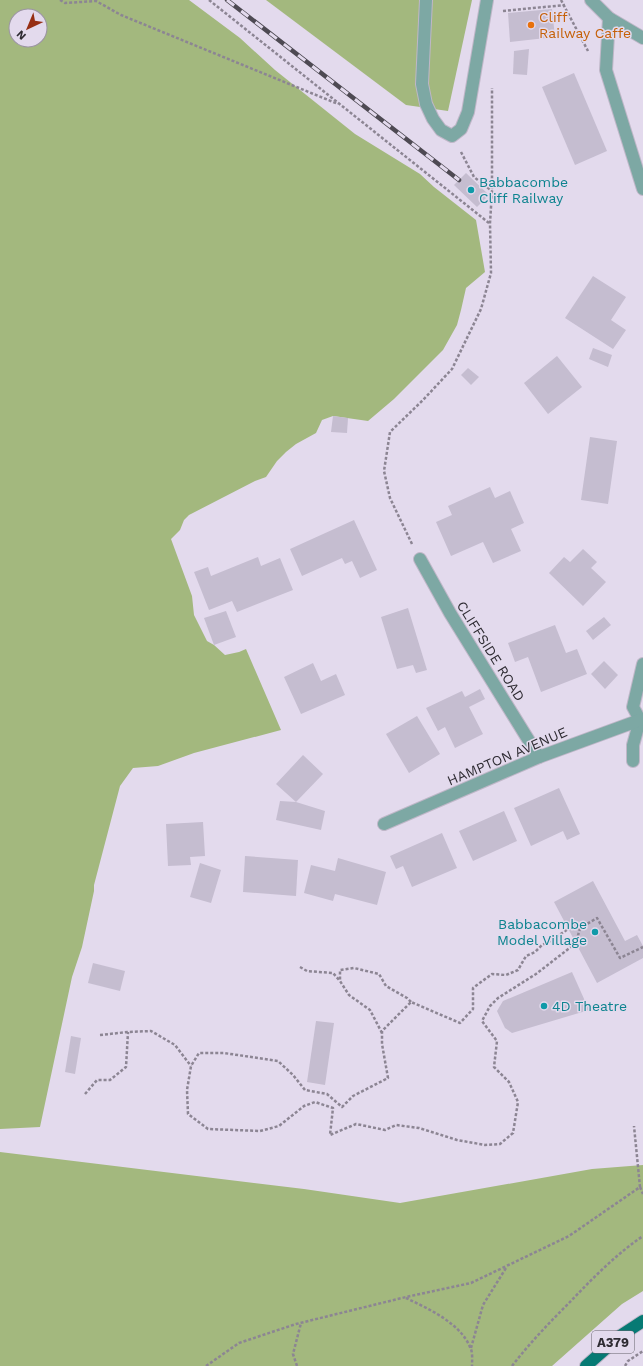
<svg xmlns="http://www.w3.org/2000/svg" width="643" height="1366" font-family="'Work Sans',sans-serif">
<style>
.green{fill:#a3b87e;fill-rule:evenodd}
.building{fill:#c5bdd0}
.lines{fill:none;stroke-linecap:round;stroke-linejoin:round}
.minor-casing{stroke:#bfb7c8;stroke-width:14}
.major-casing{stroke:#bfb7c8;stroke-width:14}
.path{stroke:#8c8593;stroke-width:2.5;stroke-dasharray:3 2;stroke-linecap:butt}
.minor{stroke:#7da8a4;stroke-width:12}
.major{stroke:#067a74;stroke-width:12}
.rail-casing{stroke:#4e4a53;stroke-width:4.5}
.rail{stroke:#e3daed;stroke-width:3;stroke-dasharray:9;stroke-linecap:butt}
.food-dot{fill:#e8710a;stroke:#e3daed;stroke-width:1.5}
.culture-dot{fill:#0f9aa8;stroke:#e3daed;stroke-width:1.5}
.labels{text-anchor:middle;stroke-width:3;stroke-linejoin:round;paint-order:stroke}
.shield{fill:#e3daed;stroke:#64606a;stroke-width:1}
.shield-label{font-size:13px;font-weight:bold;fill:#2e2b32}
.food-label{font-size:14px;fill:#c56008;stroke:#e3daed;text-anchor:start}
.culture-label{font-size:14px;fill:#0d838f;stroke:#e3daed;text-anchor:start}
.street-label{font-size:14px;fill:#2e2b32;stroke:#e3daed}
</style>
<rect width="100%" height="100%" fill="#e3daed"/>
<!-- green -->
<g class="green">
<path d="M 0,0 L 189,0 L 240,38 L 275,70 L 355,134 L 420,174 L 434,187 L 476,220 L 485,272 L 466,288 L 461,310 L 457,325 L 443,350 L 394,399 L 368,421 L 333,416 L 322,420 L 316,433 L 296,444 L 286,452 L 277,461 L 266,477 L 255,481 L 189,515 L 184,520 L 180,530 L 171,539 L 192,596 L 194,615 L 207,641 L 214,645 L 225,655 L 239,652 L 246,649 L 281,730 L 194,753 L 158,766 L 133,768 L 120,786 L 94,885 L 94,891 L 82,947 L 72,977 L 40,1127 L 0,1129 ZM 16,16 L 40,16 L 40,40 L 16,40 Z"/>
<polygon points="266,0 472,0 448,111 406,105"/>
<polygon points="0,1152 304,1189 400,1203 592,1169 643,1165 643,1291 622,1304 552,1366 0,1366"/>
</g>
<!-- building -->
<g class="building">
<polygon points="552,9 555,37 510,42 508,13"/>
<polygon points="529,49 527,75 513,74 514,51"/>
<polygon points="574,73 607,151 575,165 542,87"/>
<polygon points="466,173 489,195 477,207 454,185"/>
<polygon points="593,276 626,297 611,320 626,330 613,349 565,318"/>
<polygon points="593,348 612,355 608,367 589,359"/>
<polygon points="557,356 582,387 548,414 524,383"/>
<polygon points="468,368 479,377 471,385 461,375"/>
<polygon points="333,416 348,418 347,433 331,432"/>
<polygon points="590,437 617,441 608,504 581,500"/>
<polygon points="490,487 495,498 510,491 524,523 511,529 521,551 493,563 483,542 451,556 436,522 452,515 448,506"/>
<polygon points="354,520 377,570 360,578 352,561 345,564 342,558 302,576 290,549"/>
<polygon points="583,549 597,562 591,568 606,582 583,606 549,573 564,557 570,562"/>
<polygon points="258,557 261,566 280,558 293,590 237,612 232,601 209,610 194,572 208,567 211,576"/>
<polygon points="408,608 427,670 416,673 413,665 397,669 381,617"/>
<polygon points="226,611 236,637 214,645 204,618"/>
<polygon points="604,617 611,625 593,640 586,631"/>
<polygon points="555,625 566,653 577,649 587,674 541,692 528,657 515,662 508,643"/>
<polygon points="604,661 618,675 605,689 591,674"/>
<polygon points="313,663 321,681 336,674 345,695 301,714 284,677"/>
<polygon points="480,689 485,699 469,707 483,734 455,748 445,727 438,731 426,708 462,691 465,697"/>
<polygon points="417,716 440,754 409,773 386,734"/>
<polygon points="303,755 323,774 296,802 276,784"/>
<polygon points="559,788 580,834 567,840 563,831 531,846 514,808"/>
<polygon points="280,801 296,802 325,811 321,830 276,820"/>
<polygon points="504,811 517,841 473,861 459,831"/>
<polygon points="203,822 205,856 190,857 191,865 168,866 166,824"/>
<polygon points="442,833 457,868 412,887 403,866 396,869 390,856"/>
<polygon points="245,856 298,860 296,896 243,892"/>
<polygon points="338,858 386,872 377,905 335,894 333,901 304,893 311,865 335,871"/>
<polygon points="200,863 221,870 211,903 190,897"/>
<polygon points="593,881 625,941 637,935 643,946 643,958 597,983 554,902"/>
<polygon points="93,963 125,971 120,991 88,983"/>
<polygon points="572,972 589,1010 512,1033 505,1028 497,1011 503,1001"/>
<polygon points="316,1021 334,1023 325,1085 307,1082"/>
<polygon points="71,1036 81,1038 75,1074 65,1072"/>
</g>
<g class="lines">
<!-- minor casing -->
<g class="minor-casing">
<g id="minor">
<polyline points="426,0 422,84 426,104 433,119 441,130 452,136 461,129 468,112 487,0"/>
<polyline points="591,0 609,18 643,38"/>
<polyline points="609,18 606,70 643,189"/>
<polyline points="420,559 450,613 539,757"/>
<polyline points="643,664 633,707 640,720 643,722"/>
<polyline points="633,761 633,745 640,720"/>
<polyline points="384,824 539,757 640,720"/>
</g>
</g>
<!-- major casing -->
<g class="major-casing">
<polyline id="major" points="586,1366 620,1336 643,1321"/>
</g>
<!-- path -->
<g class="path">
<polyline points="60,0 65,3 96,1 121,15 338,104"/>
<polyline points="209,0 489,223"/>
<polyline points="561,0 588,51"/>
<polyline points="503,11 565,5"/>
<polyline points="461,152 474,177 492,191"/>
<polyline points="412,544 390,498 384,471 390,432 423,400 452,369 481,309 491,273 490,223 492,191 492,88"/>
<polyline points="580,928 576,943 536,974 498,998 490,1006 482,1021 497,1041 494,1067 509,1082 518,1102 513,1133 500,1144 485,1145 457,1140 419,1128 396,1125 385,1130 356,1124 330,1135 333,1108 315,1102 304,1106 279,1126 260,1131 208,1129 188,1114 187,1090 191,1066 199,1053 224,1053 278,1061 293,1075 305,1090 327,1094 342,1107 353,1096 388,1078 382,1044 382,1031 411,1002 460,1023 473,1009 473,988 492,974 506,975 518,970 526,956 535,952 542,945 552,940 568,929 580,928 597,918 620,958 643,947"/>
<polyline points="300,967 307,971 333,973 340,981"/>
<polyline points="382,1033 370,1010 349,995 340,981 340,970 354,968 379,974 386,986 407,998 411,1002"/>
<polyline points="100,1035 128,1032 151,1031 175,1045 191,1066"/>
<polyline points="85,1094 97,1080 110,1080 126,1067 128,1032"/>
<polyline points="640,1187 643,1194"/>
<path d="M 406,1298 C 429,1309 460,1323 470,1347 C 473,1352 472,1360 472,1366"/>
<polyline points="471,1348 483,1305 506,1268"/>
<polyline points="206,1366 239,1343 296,1324 406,1297 471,1283 569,1236 640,1187 634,1126"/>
<polyline points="297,1366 293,1354 301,1323"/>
<path d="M 512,1366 C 529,1344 548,1324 568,1304 C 591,1280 615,1255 643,1236"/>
<polyline points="625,1366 628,1361 643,1351"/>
</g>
<!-- minor -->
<use href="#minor" class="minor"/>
<!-- major -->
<use href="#major" class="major"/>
<!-- rail casing -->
<g class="rail-casing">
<polyline id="rail" points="227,0 459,180"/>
</g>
<!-- rail -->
<use href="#rail" class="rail"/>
</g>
<!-- markers -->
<circle class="food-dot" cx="531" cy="25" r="4"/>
<g class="culture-dot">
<circle cx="471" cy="190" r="4"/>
<circle cx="595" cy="932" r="4"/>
<circle cx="544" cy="1006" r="4"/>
</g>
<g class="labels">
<!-- shield labels -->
<rect class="shield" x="592" y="1331" width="42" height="22" rx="3"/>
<g class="shield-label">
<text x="613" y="1347">A379</text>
</g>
<!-- food labels -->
<g class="food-label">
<text x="539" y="22">Cliff<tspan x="539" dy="16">Railway Caffe</tspan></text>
</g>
<!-- culture labels -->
<g class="culture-label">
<text x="479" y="187">Babbacombe<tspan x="479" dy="16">Cliff Railway</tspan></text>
<text x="587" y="929" text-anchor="end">Babbacombe<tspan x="587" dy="16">Model Village</tspan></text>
<text x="552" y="1011">4D Theatre</text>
</g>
<!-- street labels -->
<g class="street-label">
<text transform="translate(491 651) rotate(58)" y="5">CLIFFSIDE ROAD</text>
<text transform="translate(507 756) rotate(-23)" y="5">HAMPTON AVENUE</text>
</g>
</g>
<!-- north arrow -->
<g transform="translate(28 28) rotate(224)"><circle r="19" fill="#e3daed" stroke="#9b94a2"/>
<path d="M0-3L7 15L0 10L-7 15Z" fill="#962e13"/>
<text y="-6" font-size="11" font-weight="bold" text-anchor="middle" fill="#2e2b32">N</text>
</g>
</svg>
